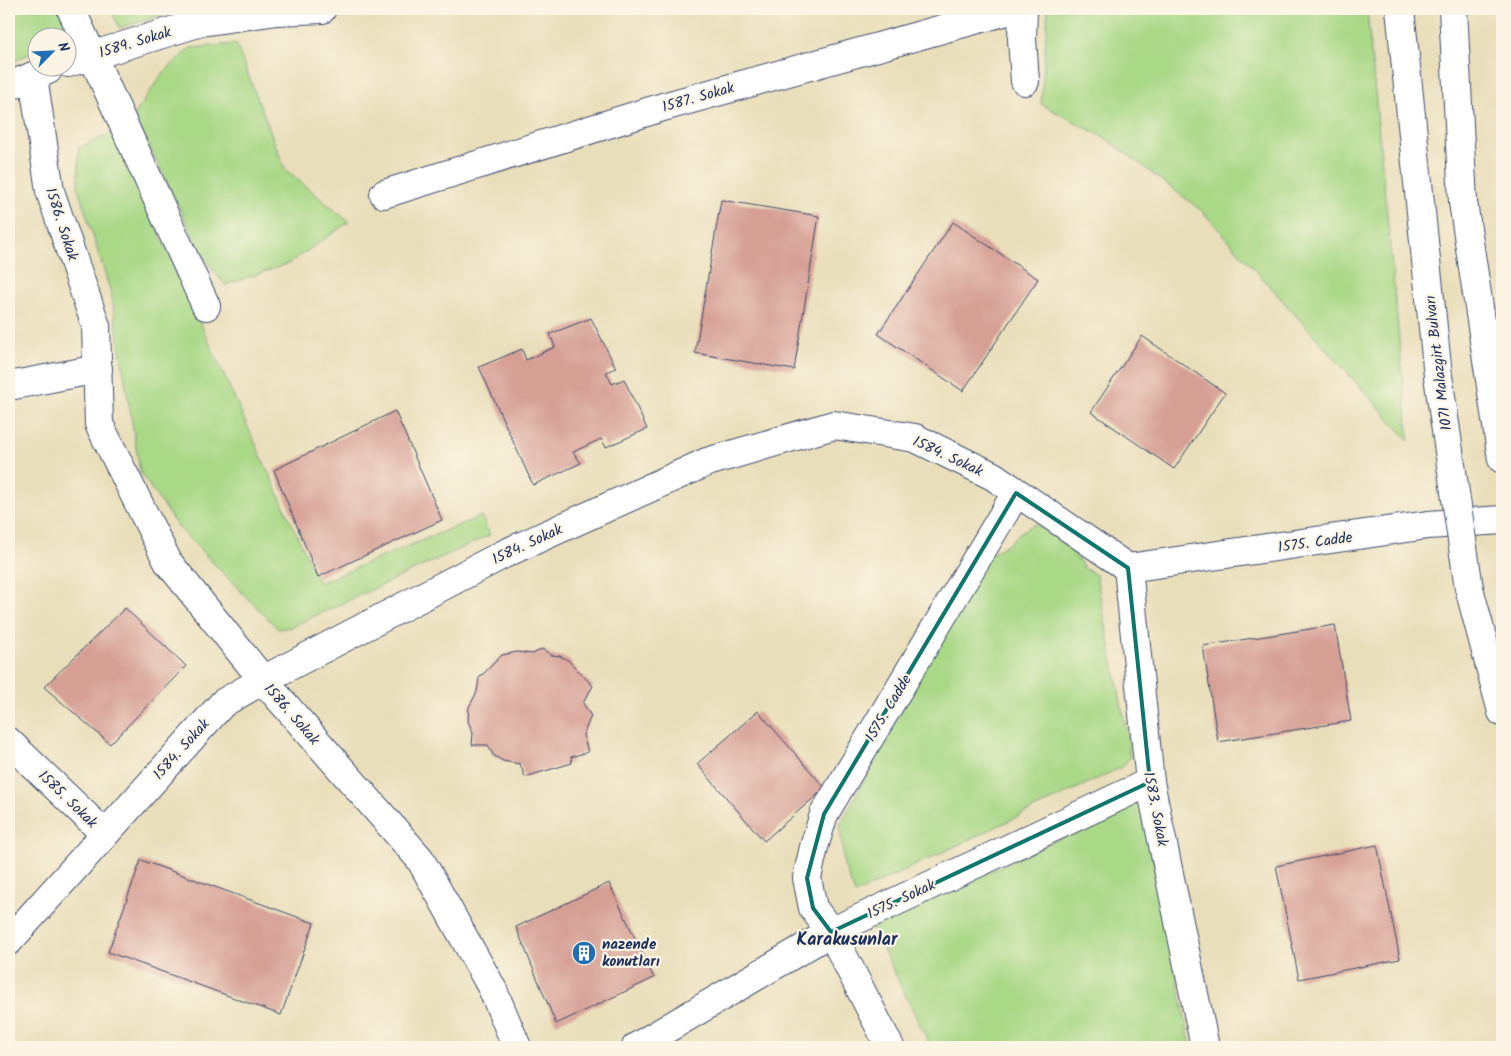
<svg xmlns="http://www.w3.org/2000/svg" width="1511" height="1056" font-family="Kalam,sans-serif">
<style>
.green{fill:#a9d886;stroke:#628472}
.building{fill:#d69f94}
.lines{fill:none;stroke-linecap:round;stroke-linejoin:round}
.minor-casing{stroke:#3a496c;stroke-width:30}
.major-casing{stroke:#3a496c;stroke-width:30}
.minor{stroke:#fff;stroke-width:28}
.major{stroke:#fff;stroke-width:28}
.major-bridge-casing{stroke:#3a496c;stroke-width:30;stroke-linecap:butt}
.major-bridge{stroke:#fff;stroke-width:28}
.marked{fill:none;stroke:#0f766e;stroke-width:4;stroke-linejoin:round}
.labels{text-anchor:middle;stroke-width:4.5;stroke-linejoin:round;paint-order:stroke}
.street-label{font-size:15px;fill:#1b2f5e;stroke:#fcf5e5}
.poi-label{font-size:15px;font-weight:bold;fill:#1b2f5e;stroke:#fcf5e5;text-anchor:start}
.quarter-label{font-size:18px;font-weight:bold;fill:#1b2f5e;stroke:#fcf5e5}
</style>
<rect width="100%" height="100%" fill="#fcf5e5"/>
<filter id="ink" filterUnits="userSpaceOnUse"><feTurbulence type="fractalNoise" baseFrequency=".02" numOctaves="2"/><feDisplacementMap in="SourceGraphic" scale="10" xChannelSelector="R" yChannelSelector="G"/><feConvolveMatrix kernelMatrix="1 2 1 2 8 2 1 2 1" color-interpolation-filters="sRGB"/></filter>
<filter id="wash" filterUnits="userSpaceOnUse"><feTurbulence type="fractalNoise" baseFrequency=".0096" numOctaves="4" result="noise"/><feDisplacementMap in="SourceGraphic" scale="20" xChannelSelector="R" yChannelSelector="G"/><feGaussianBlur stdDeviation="1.12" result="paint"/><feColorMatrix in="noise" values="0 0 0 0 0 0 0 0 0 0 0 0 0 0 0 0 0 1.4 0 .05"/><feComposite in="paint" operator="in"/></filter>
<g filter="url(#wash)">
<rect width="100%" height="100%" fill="#e9deba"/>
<!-- green -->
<g class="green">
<polygon points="9,9 60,9 72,34 65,37 38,38 37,50 9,64"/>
<polygon points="110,9 183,9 120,28"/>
<polygon points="1048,9 1365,9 1367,11 1409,441 1202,211 1107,139 1041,104"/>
<polygon points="236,44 285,169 349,222 288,264 225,285 203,256 134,115 162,74 190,48"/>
<polygon points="113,132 319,583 481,516 490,535 291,627 278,629 177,526 140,472 111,293 78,188 79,148"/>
<polygon points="1035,524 1051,533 1072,550 1084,568 1096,575 1128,739 1130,757 1122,767 855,894 844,865 840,825 983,559 1009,543 1019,533"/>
<polygon points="1138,801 1144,812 1191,1047 931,1047 872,927"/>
</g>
<g id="blocks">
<!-- building -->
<g class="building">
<polygon points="721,200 819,216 794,370 695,353"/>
<polygon points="953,222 1038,279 963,391 878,334"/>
<polygon points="591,318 616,368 606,372 612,384 624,379 647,429 606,447 601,439 573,452 581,463 533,485 479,367 522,349 526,360 555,347 550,334"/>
<polygon points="1142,336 1225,393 1174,469 1091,412"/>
<polygon points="395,411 442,520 318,577 274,470"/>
<polygon points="125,608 186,666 110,744 44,687"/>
<polygon points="1335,625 1351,721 1218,742 1203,646"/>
<polygon points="542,649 551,655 560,656 568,660 593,686 583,703 591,716 583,735 588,752 571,757 572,763 525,777 520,764 503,761 493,755 488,745 472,745 473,733 468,721 469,707 477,692 479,678 502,655 517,652 533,654"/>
<polygon points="758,711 825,788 764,841 697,764"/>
<polygon points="1377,845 1400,959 1299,979 1276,866"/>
<polygon points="141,860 314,923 281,1015 108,952"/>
<polygon points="609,883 654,978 556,1024 516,927"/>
</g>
</g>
</g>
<g filter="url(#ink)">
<use href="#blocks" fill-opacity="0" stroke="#3a496c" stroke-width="1"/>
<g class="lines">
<!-- minor casing -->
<g class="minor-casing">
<g id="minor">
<polyline points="71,9 206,306"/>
<polyline points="1023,9 1022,39 1025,81"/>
<polyline points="68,63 201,22 277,11 322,9"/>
<polyline points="33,76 50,191 96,326 99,424 168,562 263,680 420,859 492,988 517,1047"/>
<polyline points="9,86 48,70"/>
<polyline points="384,194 663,107 1014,9"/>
<polyline points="9,386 98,369"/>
<polyline points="1128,568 1150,782 1205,1047"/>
<polyline points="1128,568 1428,525 1502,520"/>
<polyline points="9,742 105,834"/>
<polyline points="9,941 223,703 263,680 504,554 707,462 834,425 915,438 993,476 1128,568"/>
<polyline points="636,1047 831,932 1150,782"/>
<polyline points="890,1047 831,932 813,908 807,878 814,847 824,814 1016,493"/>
</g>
</g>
<!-- major casing -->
<g class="major-casing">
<g id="major">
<polyline points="1400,9 1438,376"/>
<polyline points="1453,9 1463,202 1502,459"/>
<polyline points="1469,588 1502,712"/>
</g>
</g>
<!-- minor -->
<use href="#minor" class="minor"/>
<!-- major -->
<use href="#major" class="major"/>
<!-- major-bridge casing -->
<g class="major-bridge-casing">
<polyline id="major-bridge" points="1438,376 1469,588"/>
</g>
<!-- major-bridge -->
<use href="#major-bridge" class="major-bridge"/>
</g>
</g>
<!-- marked area -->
<path class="marked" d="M 1016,493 L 1128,568 L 1150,782 L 831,932 L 813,908 L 807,878 L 824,814 Z"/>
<!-- icons -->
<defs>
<g id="building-disc" transform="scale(1.25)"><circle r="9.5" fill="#1f6fb2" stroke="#fcf5e5"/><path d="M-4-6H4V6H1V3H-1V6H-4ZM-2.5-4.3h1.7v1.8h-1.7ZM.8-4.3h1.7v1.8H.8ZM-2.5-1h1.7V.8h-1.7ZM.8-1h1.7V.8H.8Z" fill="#fff"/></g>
</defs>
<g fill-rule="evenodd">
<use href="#building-disc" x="584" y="953"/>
</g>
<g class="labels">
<!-- street labels -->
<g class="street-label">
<text transform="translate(135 42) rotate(-17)" y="5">1589. Sokak</text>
<text transform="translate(698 97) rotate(-16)" y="5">1587. Sokak</text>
<text transform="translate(62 224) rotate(72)" y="5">1586. Sokak</text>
<text transform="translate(1438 363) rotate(-97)" y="5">1071 Malazgirt Bulvarı</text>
<text transform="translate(948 456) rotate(25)" y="5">1584. Sokak</text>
<text transform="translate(1315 542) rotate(-8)" y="5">1575. Cadde</text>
<text transform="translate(527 544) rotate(-25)" y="5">1584. Sokak</text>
<text transform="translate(888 708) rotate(-59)" y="5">1575. Cadde</text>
<text transform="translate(292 714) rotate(49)" y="5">1586. Sokak</text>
<text transform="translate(181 749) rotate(-48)" y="5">1584. Sokak</text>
<text transform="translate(68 799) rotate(44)" y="5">1585. Sokak</text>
<text transform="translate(1156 809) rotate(79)" y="5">1583. Sokak</text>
<text transform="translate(901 899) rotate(-25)" y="5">1575. Sokak</text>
</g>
<!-- poi labels -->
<g class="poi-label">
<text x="602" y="949">nazende<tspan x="602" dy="17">konutları</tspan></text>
</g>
<!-- quarter labels -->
<g class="quarter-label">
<text x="847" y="945">Karakusunlar</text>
</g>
</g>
<!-- margin -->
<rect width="1511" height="1056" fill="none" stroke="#fcf5e5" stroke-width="30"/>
<!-- north arrow -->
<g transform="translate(52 52) rotate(66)"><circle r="24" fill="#fcf5e5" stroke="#a2a6af"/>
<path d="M0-4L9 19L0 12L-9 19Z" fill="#1f6fb2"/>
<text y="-8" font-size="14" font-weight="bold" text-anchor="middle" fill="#1b2f5e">N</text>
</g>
</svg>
